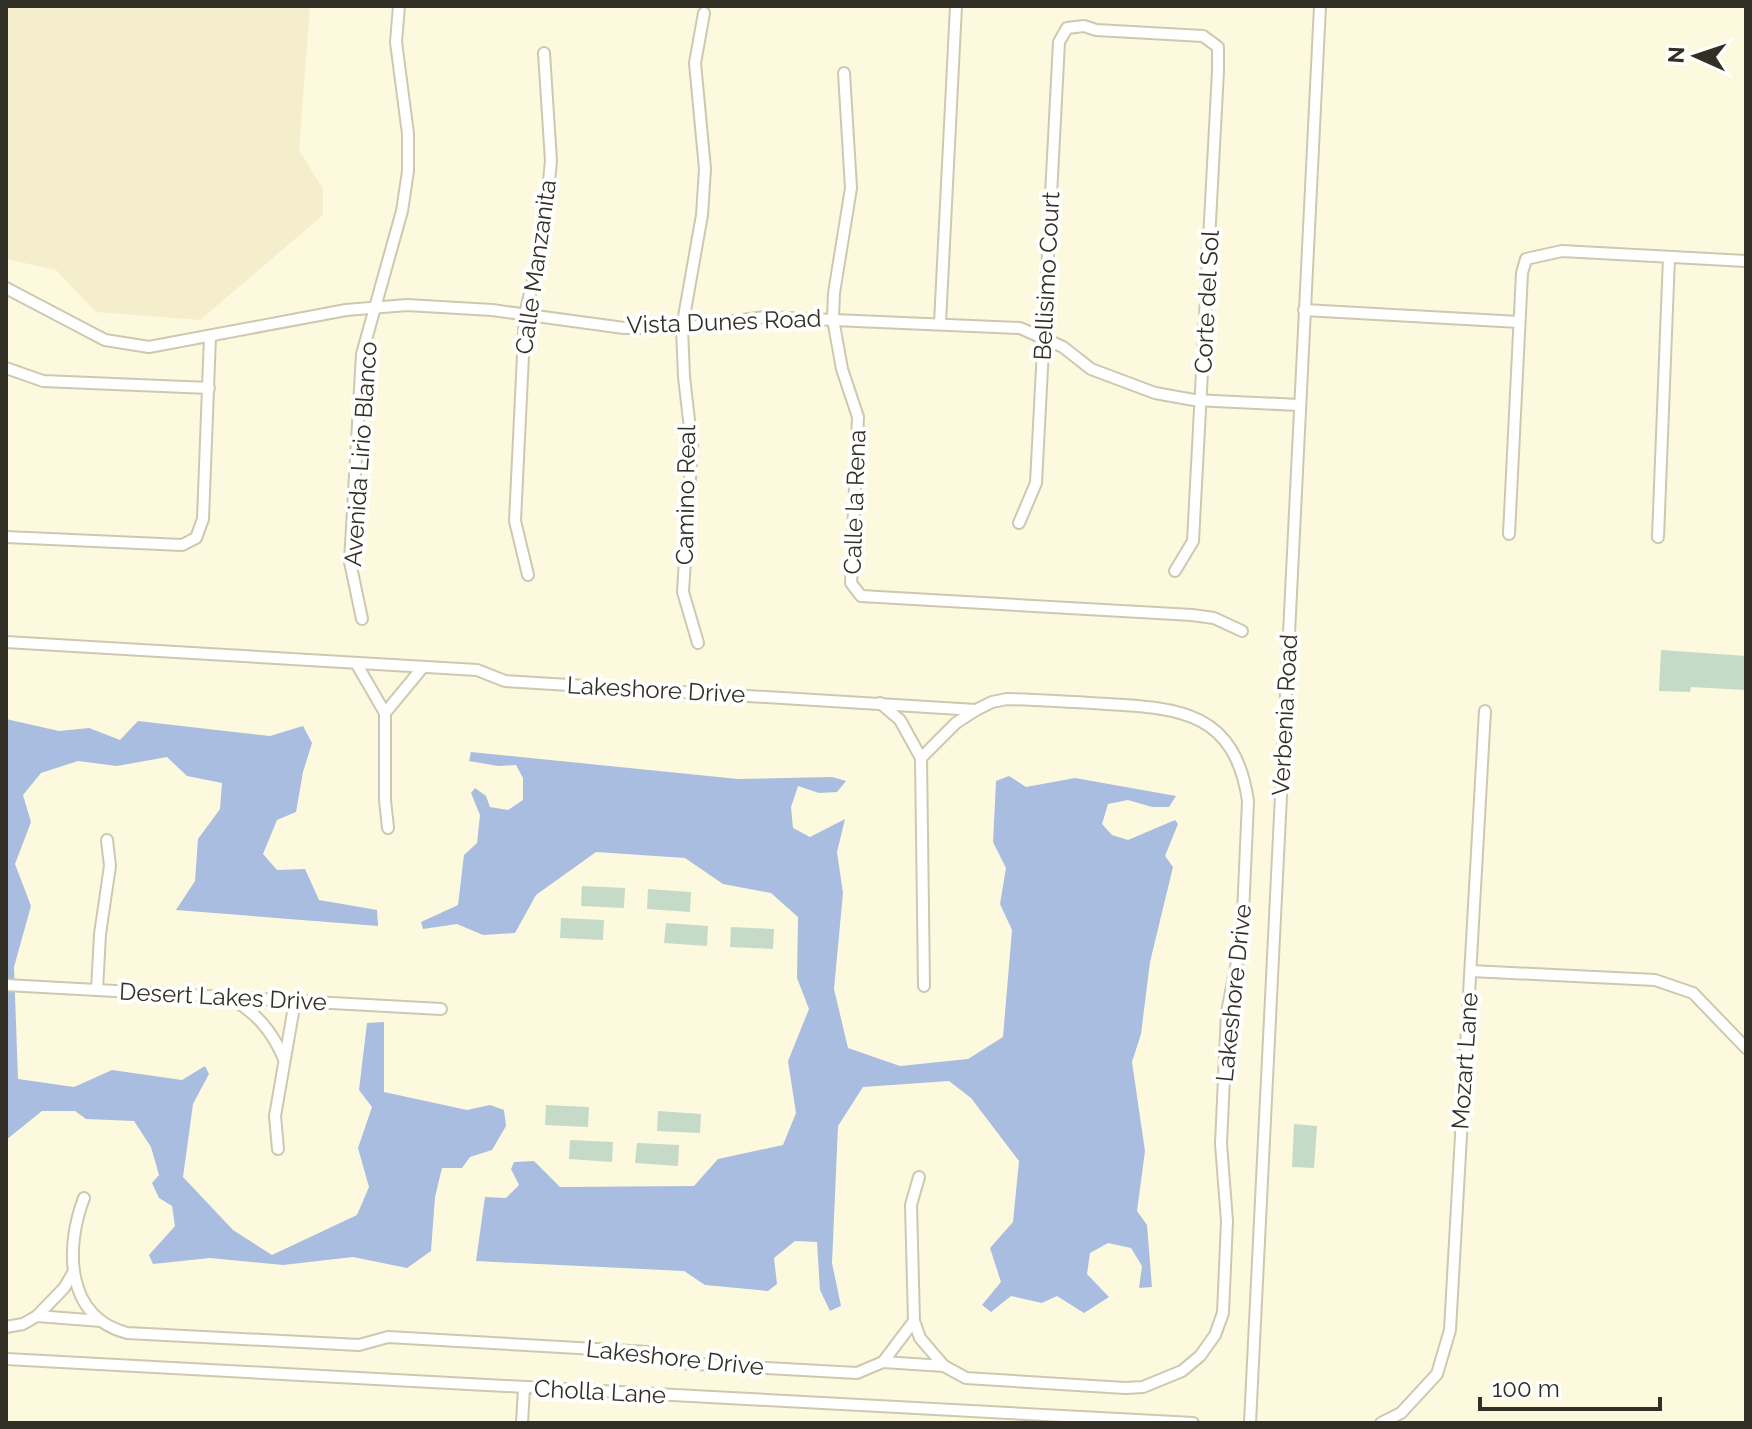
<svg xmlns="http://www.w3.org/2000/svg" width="1752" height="1429" font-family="Raleway,sans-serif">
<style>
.built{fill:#f4eecd}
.green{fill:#c6dac8}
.water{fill:#a9bde0}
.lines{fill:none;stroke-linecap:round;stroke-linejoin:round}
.street-casing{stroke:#cdc9b0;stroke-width:14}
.street{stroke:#fff;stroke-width:10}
.labels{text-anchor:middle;stroke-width:8;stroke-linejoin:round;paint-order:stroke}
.street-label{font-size:24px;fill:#323026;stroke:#fff}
</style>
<rect width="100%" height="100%" fill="#fdf9df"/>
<!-- built -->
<polygon class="built" points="6,6 310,6 299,150 323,189 323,215 200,320 96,312 56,270 6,259"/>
<!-- green -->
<g class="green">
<polygon points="1661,650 1746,656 1746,690 1691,687 1690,692 1659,691"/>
<polygon points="582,886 625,888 624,908 581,906"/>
<polygon points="648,889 691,892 690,912 647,909"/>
<polygon points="561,918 604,920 603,940 560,938"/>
<polygon points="666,923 708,926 707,946 664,943"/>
<polygon points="731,927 774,929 773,949 730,947"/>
<polygon points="546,1105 589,1107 588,1127 545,1125"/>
<polygon points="658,1111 701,1114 700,1133 657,1131"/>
<polygon points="1294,1124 1317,1126 1314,1168 1292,1167"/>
<polygon points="570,1140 613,1142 612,1162 569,1159"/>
<polygon points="637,1143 679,1145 678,1166 635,1163"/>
</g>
<!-- water -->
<g class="water">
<polygon points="6,719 59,731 89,728 120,740 138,721 270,736 303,726 312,743 303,772 296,812 277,820 263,854 277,870 305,869 319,900 377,910 378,926 176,910 195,881 198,839 220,809 222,783 187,776 167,757 117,766 78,761 41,773 23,795 31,822 15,864 31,906 14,967 18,1079 74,1087 112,1070 182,1080 205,1066 209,1074 193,1104 183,1177 233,1230 272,1255 357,1215 369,1187 358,1148 372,1107 359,1090 367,1023 384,1022 384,1092 467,1110 490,1105 504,1110 506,1126 492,1150 470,1157 462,1168 442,1168 435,1197 431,1251 407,1268 353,1257 283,1265 210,1258 153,1264 149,1255 175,1226 172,1206 159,1198 152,1183 159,1175 151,1147 134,1121 86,1119 75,1111 42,1111 6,1140"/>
<polygon points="471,752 738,779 832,777 846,781 837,792 819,793 798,786 791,807 793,828 810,837 845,819 837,852 843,893 834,989 848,1048 900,1066 968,1059 1003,1037 1012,930 1000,904 1006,868 993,842 996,781 1009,776 1026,787 1075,778 1176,796 1169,807 1152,807 1128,800 1108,804 1102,824 1112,835 1128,840 1175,820 1178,824 1165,856 1173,867 1150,962 1141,1034 1132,1062 1145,1151 1137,1211 1147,1225 1152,1287 1139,1288 1142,1266 1131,1248 1108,1243 1090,1253 1087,1274 1109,1297 1084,1313 1057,1296 1042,1303 1011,1296 991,1312 982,1305 1001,1282 990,1248 1013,1222 1019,1161 971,1098 949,1081 863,1087 838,1126 832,1263 841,1306 830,1311 820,1290 817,1242 795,1241 774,1258 777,1284 768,1291 705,1285 684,1271 476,1261 485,1197 506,1198 519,1185 511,1169 514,1162 534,1161 560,1187 694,1186 718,1159 783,1145 796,1113 788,1061 809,1009 797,978 798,917 771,893 723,884 685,858 596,852 536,895 515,933 483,935 457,924 423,929 421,922 458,905 464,855 477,843 480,815 471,793 475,788 486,796 490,807 508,810 523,800 523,778 516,765 498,766 469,761"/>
</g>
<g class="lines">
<!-- street casing -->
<g class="street-casing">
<g id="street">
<polyline points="844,73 851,188 834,293 833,319 842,369 858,417 851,583 861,596 1192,615 1214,618 1242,631"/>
<polyline points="6,288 105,340 149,347 346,310 407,305 492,310 624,328 682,328 765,317 1020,328 1063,347 1091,369 1155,393 1194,400 1299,405"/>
<polyline points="1304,310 1519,322"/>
<polyline points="940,323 956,6"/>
<polyline points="6,368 43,381 209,388"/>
<polyline points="1019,523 1036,483 1059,42 1067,28 1084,26 1096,30 1203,36 1218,47 1218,71 1193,541 1175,571"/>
<polyline points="1509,534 1522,273 1526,259 1562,251 1746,261"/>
<polyline points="6,537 182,545 196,538 203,519 210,336"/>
<polyline points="1658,537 1669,257"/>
<polyline points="528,575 515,521 525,314 543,240 551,161 544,53"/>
<polyline points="362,619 350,562 362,354 402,211 408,171 408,134 396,42 399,6"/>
<path d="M 6,642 L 477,670 L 505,681 L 976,710 L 992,702 L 1007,699 C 1040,700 1074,702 1107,704 C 1182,708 1235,713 1248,801 L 1242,937 L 1227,1012 L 1221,1144 L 1227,1221 L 1223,1313 L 1215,1335 L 1200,1356 L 1182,1371 L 1143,1387 L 1125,1388 L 966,1378 L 944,1366 L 883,1362 L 857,1373 L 678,1363 L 648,1352 L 388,1337 L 359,1345 L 127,1333 C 65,1317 65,1247 84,1198"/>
<polyline points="698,643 683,592 692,446 684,377 682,328 702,215 705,169 695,63 704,13"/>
<polyline points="356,663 385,713 385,800 388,828"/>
<polyline points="880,703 900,720 921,758 924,986"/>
<polyline points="385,713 423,667"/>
<polyline points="921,758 956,723 976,710"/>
<polyline points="1471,971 1655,980 1693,993 1746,1048"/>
<polyline points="6,985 441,1009"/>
<polyline points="97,990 100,934 110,866 107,840"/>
<path d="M 233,1000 C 258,1014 273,1033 284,1059"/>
<polyline points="278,1149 275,1116 295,1001"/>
<polyline points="919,1177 911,1205 914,1321 920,1338 944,1366"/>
<polyline points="37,1316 64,1288 73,1273"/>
<polyline points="6,1327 23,1324 37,1316 101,1321"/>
<polyline points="6,1359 1193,1423"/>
<polyline points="883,1362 914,1321"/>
<polyline points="522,1423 524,1388"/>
<polyline points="1250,1423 1320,6"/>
<polyline points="1381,1423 1401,1413 1437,1374 1450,1330 1485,711"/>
</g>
</g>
<!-- street -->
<use href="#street" class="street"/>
</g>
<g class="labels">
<!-- street labels -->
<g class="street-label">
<text transform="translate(536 267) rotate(-82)" y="8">Calle Manzanita</text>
<text transform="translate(1047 276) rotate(-87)" y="8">Bellisimo Court</text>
<text transform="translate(1207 302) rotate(-87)" y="8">Corte del Sol</text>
<text transform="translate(724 322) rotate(-2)" y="8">Vista Dunes Road</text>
<text transform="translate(361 454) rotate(-86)" y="8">Avenida Lirio Blanco</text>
<text transform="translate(686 495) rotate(-89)" y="8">Camino Real</text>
<text transform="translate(855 502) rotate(-88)" y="8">Calle la Rena</text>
<text transform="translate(656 690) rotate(3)" y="8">Lakeshore Drive</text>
<text transform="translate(1285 715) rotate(-87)" y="8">Verbenia Road</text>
<text transform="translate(1234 993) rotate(-84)" y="8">Lakeshore Drive</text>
<text transform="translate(223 997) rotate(3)" y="8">Desert Lakes Drive</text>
<text transform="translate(1465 1061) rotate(-86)" y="8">Mozart Lane</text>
<text transform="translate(675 1358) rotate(6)" y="8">Lakeshore Drive</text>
<text transform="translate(600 1392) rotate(3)" y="8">Cholla Lane</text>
</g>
</g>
<!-- border -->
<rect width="1752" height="1429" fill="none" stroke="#323026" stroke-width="16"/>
<!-- north arrow -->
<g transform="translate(1696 56) rotate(273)" stroke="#ffffff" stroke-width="6" paint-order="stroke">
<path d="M0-6L14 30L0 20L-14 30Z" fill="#323026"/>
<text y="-12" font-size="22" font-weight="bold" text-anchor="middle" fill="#323026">N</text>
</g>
<!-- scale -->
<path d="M1480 1397v12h180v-12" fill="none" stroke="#323026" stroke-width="4"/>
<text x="1492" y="1397" font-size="24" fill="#323026" stroke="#ffffff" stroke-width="6" paint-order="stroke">100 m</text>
</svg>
